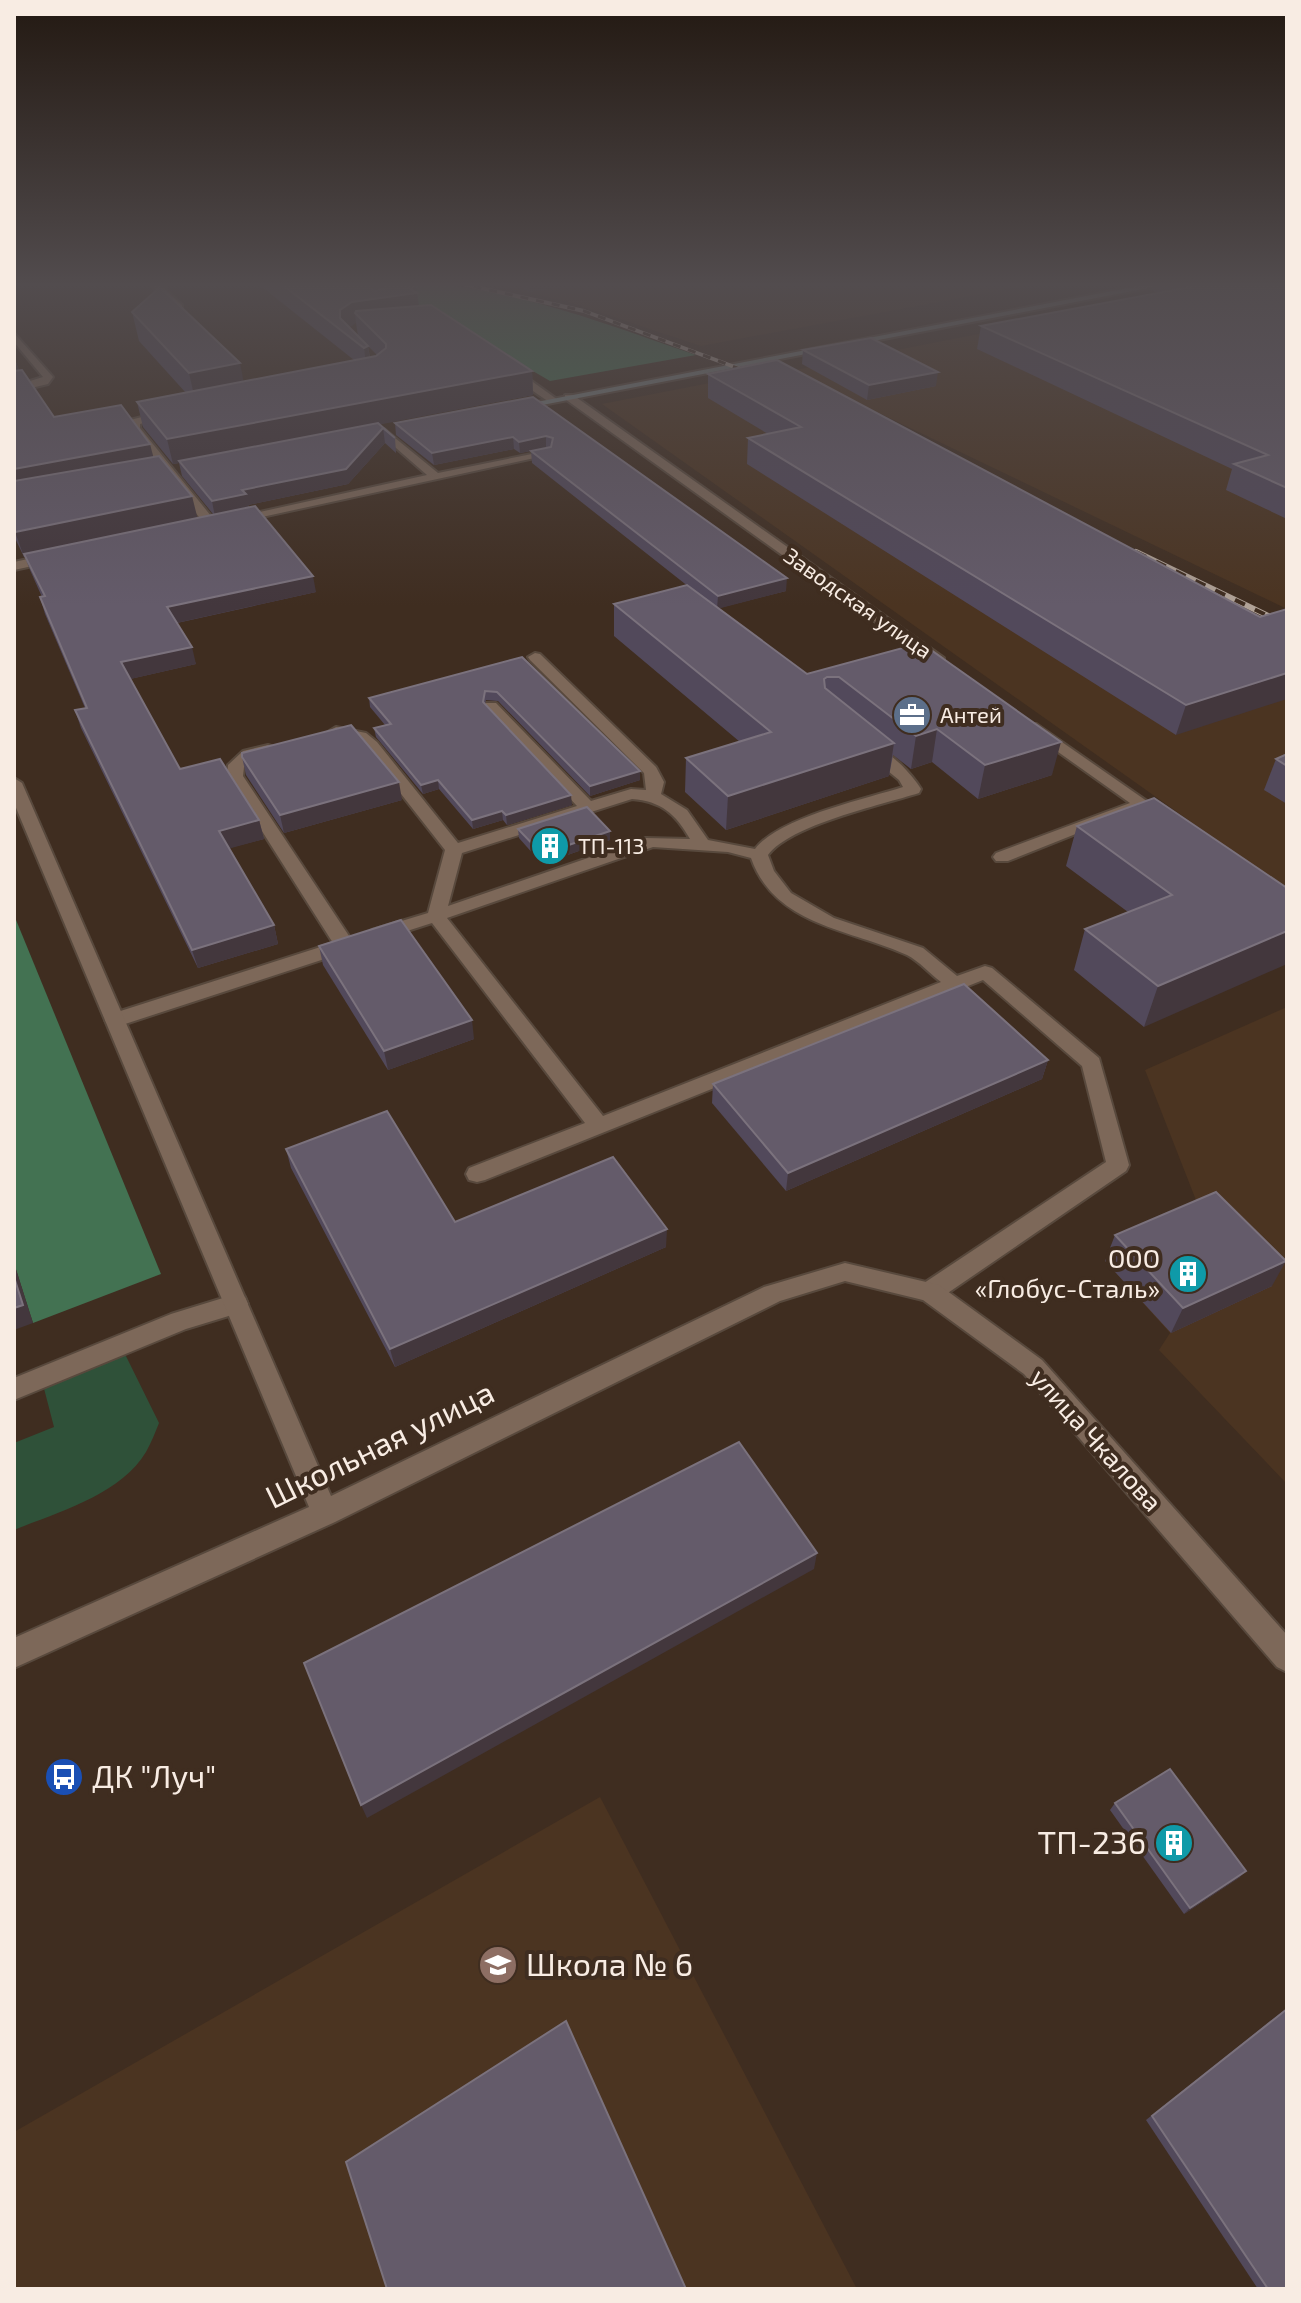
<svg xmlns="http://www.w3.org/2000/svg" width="1301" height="2303" font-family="'Exo 2',sans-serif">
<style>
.built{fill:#4b3421}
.green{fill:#2f5139}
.forest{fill:#437252}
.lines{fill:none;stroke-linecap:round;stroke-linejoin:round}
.service-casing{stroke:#58493d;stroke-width:4}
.tertiary-casing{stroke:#58493d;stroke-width:4}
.secondary-casing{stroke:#58493d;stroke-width:4}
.service{fill:#7d6859;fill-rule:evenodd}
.tertiary{fill:#7d6859;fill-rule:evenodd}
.secondary{fill:#788180;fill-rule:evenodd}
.rail-far1-casing{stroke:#b0a297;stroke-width:4}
.rail-casing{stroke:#b0a297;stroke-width:6}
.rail-far1{stroke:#3f2d20;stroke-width:3;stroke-dasharray:8;stroke-linecap:butt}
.rail{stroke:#3f2d20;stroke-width:4;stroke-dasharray:11;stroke-linecap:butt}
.wall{fill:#52495b;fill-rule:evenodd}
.shaded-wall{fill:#43373d}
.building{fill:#645b6a;stroke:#7b727d;stroke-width:2}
.labels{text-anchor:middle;stroke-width:8;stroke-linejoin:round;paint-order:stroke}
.far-street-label{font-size:22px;fill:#f8ece3;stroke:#3f2d20}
.far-poi-label{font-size:22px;fill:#f8ece3;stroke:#3f2d20;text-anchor:start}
.poi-label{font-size:26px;fill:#f8ece3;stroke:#3f2d20;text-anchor:end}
.street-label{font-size:26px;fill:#f8ece3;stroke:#3f2d20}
.near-street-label{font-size:32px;fill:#f8ece3;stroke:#3f2d20}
.near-poi-label{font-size:32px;fill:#f8ece3;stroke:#3f2d20;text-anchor:start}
</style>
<rect width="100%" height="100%" fill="#3f2d20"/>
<!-- built -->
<g class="built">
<polygon points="480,283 1041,283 701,346 566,301"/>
<polygon points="1239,283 1287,283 1287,609 877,412 790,376 790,371"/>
<polygon points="725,380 1287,645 1287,890 602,404"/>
<polygon points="1287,1007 1287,1484 1159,1350 1170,1333 1105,1261 1203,1218 1145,1070"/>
<polygon points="600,1797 857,2289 14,2289 14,2132"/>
</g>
<!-- green -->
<path class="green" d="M 121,1346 L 159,1423 C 155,1433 151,1443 146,1452 C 120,1495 58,1512 14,1530 L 14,1443 L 54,1427 L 41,1377 Z"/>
<!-- forest -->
<g class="forest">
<path d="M 356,283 C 382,283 410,281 436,284 C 525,292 612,326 696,355 L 550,381 L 428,310 Z"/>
<polygon points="14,915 161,1274 33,1323 14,1263"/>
</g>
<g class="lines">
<!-- service casing -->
<g class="service-casing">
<g id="service">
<polygon points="149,283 158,283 182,305 182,309 176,309"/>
<polygon points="14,333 53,377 48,384 14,392 14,386 43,377 14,342"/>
<polygon points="504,367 512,367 558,400 549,402 504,371"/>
<polygon points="565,395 573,395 944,658 944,664 934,664 565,399"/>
<polygon points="170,410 175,413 174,415 140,424 140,428 215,521 215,527 207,527 128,428 130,420"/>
<polygon points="384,429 438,473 547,451 553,454 234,523 228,519 427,475 380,434 378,432"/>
<polygon points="56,553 61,554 61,560 14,570 14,562"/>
<path d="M 535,653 L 540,654 L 656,767 L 664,782 L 661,794 L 687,810 L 708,840 L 755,849 C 778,818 865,799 903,787 L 899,780 L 861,749 L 861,743 C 880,739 912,774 921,789 L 919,793 C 881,805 790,825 768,855 L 774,871 L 791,893 L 834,918 L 923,948 L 957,976 L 985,966 L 992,968 L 1099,1058 L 1129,1165 L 1126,1171 L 939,1299 L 930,1302 L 921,1299 L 918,1292 L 921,1285 L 1106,1162 L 1082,1066 L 983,980 L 485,1180 L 477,1182 L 469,1180 L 466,1174 L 469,1168 L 585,1123 L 432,923 L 379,940 L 370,934 L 372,930 L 428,913 L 445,850 L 365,748 L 355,740 L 330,735 L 328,732 L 336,727 L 366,733 L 377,742 L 458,843 L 577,806 L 486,709 L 486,703 L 496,703 L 591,801 L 631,789 L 646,790 L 644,773 L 530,660 L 528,657 ZM 632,799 C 661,801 676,814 690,839 L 646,838 L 448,906 L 462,853 ZM 653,847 L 728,852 L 751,858 C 775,926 851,929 907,955 C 919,961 930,974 941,982 L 603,1116 L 447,918 Z"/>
<polygon points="1036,724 1151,804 1008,861 996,861 993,857 996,853 1130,803 1030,732 1030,726"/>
<polygon points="268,745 274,747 274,753 254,758 244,767 243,776 355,945 352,950 122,1025 108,1025 105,1020 108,1015 333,943 227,776 228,765 243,751"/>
<polygon points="236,1294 245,1297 248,1304 245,1311 186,1329 14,1400 14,1378 171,1314"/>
</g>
</g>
<!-- tertiary casing -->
<g class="tertiary-casing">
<polygon id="tertiary" points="14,778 22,783 331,1496 764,1287 845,1263 939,1285 1042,1360 1287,1635 1287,1672 1277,1667 1024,1374 923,1300 845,1281 780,1301 335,1522 14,1668 14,1638 309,1507 14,803"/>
</g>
<!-- secondary casing -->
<g class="secondary-casing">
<polygon id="secondary" points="1154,283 1174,283 511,411 506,408"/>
</g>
<!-- service -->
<use href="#service" class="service"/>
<!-- tertiary -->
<use href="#tertiary" class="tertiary"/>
<!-- secondary -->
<use href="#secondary" class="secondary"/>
<!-- rail-far1 casing -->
<g class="rail-far1-casing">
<polyline id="rail-far1" points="458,283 584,311 759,376"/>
</g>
<!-- rail casing -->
<g class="rail-casing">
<polyline id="rail" points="1136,552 1287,625"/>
</g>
<!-- rail-far1 -->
<use href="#rail-far1" class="rail-far1"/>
<!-- rail -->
<use href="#rail" class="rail"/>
</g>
<!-- wall -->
<g class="wall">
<path d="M 257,283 L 410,283 L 417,293 L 419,306 L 532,371 L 533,395 L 379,424 L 395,438 L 396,453 L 385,443 L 348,484 L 248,505 L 316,592 L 177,623 L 196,664 L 130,679 L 180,769 L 259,820 L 264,839 L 229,848 L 274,925 L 278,944 L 198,968 L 81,728 L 75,710 L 85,708 L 45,614 L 40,597 L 42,597 L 30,570 L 25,557 L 24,557 L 14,536 L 14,357 L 19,370 L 54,417 L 153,457 L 197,518 L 213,514 L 182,476 L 179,463 L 173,464 L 143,427 L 137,402 L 186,393 L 139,341 L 132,312 L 243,382 L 354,360 ZM 355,323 L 356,323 L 358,336 L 377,355 L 370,357 L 368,346 L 349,327 Z"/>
<polygon points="515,283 586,283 529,292"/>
<polygon points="1153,283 1287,283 1287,519 1226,490 1232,469 977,349 981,326 1158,293 1151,290"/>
<polygon points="803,350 936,386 867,400 802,364"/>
<polygon points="708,374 1260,617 1176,735 747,464 748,438 768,434 708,398"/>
<polygon points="533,397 786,591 719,608 807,674 921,643 1052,775 978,799 932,762 911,769 893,755 889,776 726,830 685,792 686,758 740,742 614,636 614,604 689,587 532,463 531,451 546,448 520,453 514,449 434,465 396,435 395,423"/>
<polygon points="522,657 640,771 640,780 590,796 498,701 486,700 485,704 572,805 507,825 503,820 473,829 439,789 423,794 376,737 374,728 385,725 370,707 369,698"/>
<polygon points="1287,754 1287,804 1264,790 1276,759"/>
<polygon points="242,757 402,800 284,833 246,775"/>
<polygon points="1077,826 1287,888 1144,1027 1074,970 1085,929 1128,912 1066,866"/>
<polygon points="518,829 610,831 610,840 542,864 519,838"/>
<polygon points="319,946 474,1039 388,1070 323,965"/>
<polygon points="1048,1060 1042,1079 786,1191 712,1103 713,1084"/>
<polygon points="286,1149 455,1222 666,1247 395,1367 291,1168"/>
<polygon points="1115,1235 1272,1286 1171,1333 1105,1261"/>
<polygon points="1115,1803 1240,1877 1184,1914 1110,1810"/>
<polygon points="1287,2008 1287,2289 1258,2289 1146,2120"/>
</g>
<!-- shaded-wall -->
<g class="shaded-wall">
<polygon points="528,283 586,283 529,292"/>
<polygon points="416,287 420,314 355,313 356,323 343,332 340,318 340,310 352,302"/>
<polygon points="368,346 371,369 367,370 364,348"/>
<polygon points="14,359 15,359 22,380 14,383"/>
<polygon points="240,363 246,394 196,404 189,373"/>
<polygon points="532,371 533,395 180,463 179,461 179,463 173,464 167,439"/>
<polygon points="938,372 936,386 867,400 869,385"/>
<polygon points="383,428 385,443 348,484 248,505 249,510 215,517 212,501 242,490"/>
<polygon points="546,436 546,448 520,453 519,442"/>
<polygon points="513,437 514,449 434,465 432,453"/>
<polygon points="150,444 156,467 14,494 14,469"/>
<polygon points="192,496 198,520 24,557 15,532"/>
<polygon points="313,576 316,592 172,624 167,607"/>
<polygon points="787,578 786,591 717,609 718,596"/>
<polygon points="192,647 196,664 126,680 121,662"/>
<polygon points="1287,673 1287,699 1176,735 1186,705"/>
<polygon points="937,729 932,762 911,769 916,736"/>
<polygon points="1061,742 1052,775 978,799 985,765"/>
<polygon points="894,743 889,776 726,830 728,796"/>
<polygon points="640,771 640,780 590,796 590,786"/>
<polygon points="438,780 439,789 423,794 421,785"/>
<polygon points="399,782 402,800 284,833 280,815"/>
<polygon points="571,795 572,805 507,825 506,815"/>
<polygon points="502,811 503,820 473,829 472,820"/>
<polygon points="259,820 264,839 224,850 219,831"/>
<polygon points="610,831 610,840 542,864 542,854"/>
<polygon points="274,925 278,944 198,968 192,950"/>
<polygon points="1287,931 1287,964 1144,1027 1158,986"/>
<polygon points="472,1020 474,1039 388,1070 384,1051"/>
<polygon points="1048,1060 1042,1079 786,1191 788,1173"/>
<polygon points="667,1229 666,1247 395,1367 390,1349"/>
<polygon points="1286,1261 1272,1286 1171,1333 1183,1308"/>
<polygon points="14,1263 33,1323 14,1330"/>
<polygon points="817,1553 814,1569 367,1818 361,1805"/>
<polygon points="1246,1871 1240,1877 1184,1914 1190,1908"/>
</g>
<!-- building -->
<g class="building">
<polygon points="280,283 363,283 375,291 387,288 385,283 410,283 416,287 409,288 417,293 352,302 340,310 340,318 368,346 364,348"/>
<polygon points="1195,283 1287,283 1287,488 1234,464 1268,455 981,326 1201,285"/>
<polygon points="160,287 240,363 189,373 132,312"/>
<polygon points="431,305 532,371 167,439 137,402 376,356 386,348 386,344 355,313 356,311"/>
<polygon points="871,338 938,372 869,385 803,350"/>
<polygon points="777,360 1260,617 1287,609 1287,673 1186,705 748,438 801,427 708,374"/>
<polygon points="22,370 54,417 121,405 150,444 14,469 15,391 14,371"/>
<polygon points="533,397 787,578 718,596 531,451 551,447 553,438 546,436 519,442 513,437 432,453 395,423"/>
<polygon points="378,423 395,438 383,428 346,469 242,490 246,494 212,501 179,461"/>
<polygon points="159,456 192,496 15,532 14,529 14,481"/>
<polygon points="255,506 313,576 167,607 192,647 121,662 180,769 220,759 259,820 219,831 274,925 192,950 75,710 87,708 40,597 45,596 24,554"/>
<polygon points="687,585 807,674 921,643 1061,742 985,765 937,729 916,736 839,677 827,677 824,679 825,688 894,743 728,796 686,758 771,732 614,604"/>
<polygon points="522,657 640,771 590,786 497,692 485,691 483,702 571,795 506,815 502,811 472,820 438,780 421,785 374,728 391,724 369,698"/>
<polygon points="351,725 399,782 280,815 242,757 242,753"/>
<polygon points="1287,754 1287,766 1276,759"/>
<polygon points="1154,798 1287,888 1287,931 1158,986 1085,929 1172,895 1077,826"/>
<polygon points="587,807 610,831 542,854 518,829"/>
<polygon points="401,920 472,1020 384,1051 319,946"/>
<polygon points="964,984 1048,1060 788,1173 713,1084"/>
<polygon points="387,1111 455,1222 613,1157 667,1229 390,1349 286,1149"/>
<polygon points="1216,1192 1286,1261 1183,1308 1115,1235"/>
<polygon points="14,1277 23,1305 14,1308"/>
<polygon points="739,1442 817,1553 361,1805 304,1663"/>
<polygon points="1170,1769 1246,1871 1190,1908 1115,1803"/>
<polygon points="1287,2009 1287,2289 1268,2289 1152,2116"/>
<polygon points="566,2021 686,2289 387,2289 346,2162"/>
</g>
<!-- sky -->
<linearGradient id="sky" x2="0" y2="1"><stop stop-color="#231912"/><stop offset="0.47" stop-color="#524c4e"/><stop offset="1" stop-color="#524c4e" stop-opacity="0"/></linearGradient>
<rect width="1301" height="606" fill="url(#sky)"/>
<!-- icons -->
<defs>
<g id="office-disc" transform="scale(2)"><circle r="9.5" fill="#5c6f8a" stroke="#3f2d20"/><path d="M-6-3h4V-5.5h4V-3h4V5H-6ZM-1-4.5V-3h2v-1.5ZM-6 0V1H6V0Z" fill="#fff"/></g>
<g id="building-disc" transform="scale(2)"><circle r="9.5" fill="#0f9aa8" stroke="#3f2d20"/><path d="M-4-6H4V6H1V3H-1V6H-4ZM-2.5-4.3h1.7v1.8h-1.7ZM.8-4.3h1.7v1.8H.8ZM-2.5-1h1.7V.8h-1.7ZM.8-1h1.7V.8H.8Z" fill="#fff"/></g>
<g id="bus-disc" transform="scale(2)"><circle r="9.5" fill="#1a4fb4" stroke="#3f2d20"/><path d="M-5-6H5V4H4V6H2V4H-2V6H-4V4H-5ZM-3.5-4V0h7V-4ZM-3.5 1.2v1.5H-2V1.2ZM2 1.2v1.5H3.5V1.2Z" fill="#fff"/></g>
<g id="school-disc" transform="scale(2)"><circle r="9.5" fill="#8d6e63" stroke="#3f2d20"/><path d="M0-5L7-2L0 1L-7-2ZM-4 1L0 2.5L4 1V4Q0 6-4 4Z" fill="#fff"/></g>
</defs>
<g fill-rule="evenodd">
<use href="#office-disc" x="912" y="715"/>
<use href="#building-disc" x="550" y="846"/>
<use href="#building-disc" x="1188" y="1274"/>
<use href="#bus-disc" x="64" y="1777"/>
<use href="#building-disc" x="1174" y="1843"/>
<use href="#school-disc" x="498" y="1965"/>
</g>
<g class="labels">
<!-- far-street labels -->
<g class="far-street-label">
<text transform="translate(858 603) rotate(35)" y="8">Заводская улица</text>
</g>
<!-- far-poi labels -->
<g class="far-poi-label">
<text x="940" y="723">Антей</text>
<text x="578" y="854">ТП-113</text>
</g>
<!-- poi labels -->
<g class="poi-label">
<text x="1160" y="1268">ООО<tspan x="1160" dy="30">«Глобус-Сталь»</tspan></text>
</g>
<!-- street labels -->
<g class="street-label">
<text transform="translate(1096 1440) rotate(48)" y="9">улица Чкалова</text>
</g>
<!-- near-street labels -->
<g class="near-street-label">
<text transform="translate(380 1445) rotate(-26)" y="11">Школьная улица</text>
</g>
<!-- near-poi labels -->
<g class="near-poi-label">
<text x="92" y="1788">ДК "Луч"</text>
<text x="1146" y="1854" text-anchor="end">ТП-236</text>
<text x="526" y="1976">Школа № 6</text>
</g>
</g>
<!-- border -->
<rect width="1301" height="2303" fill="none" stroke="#f8ece3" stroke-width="32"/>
</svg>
